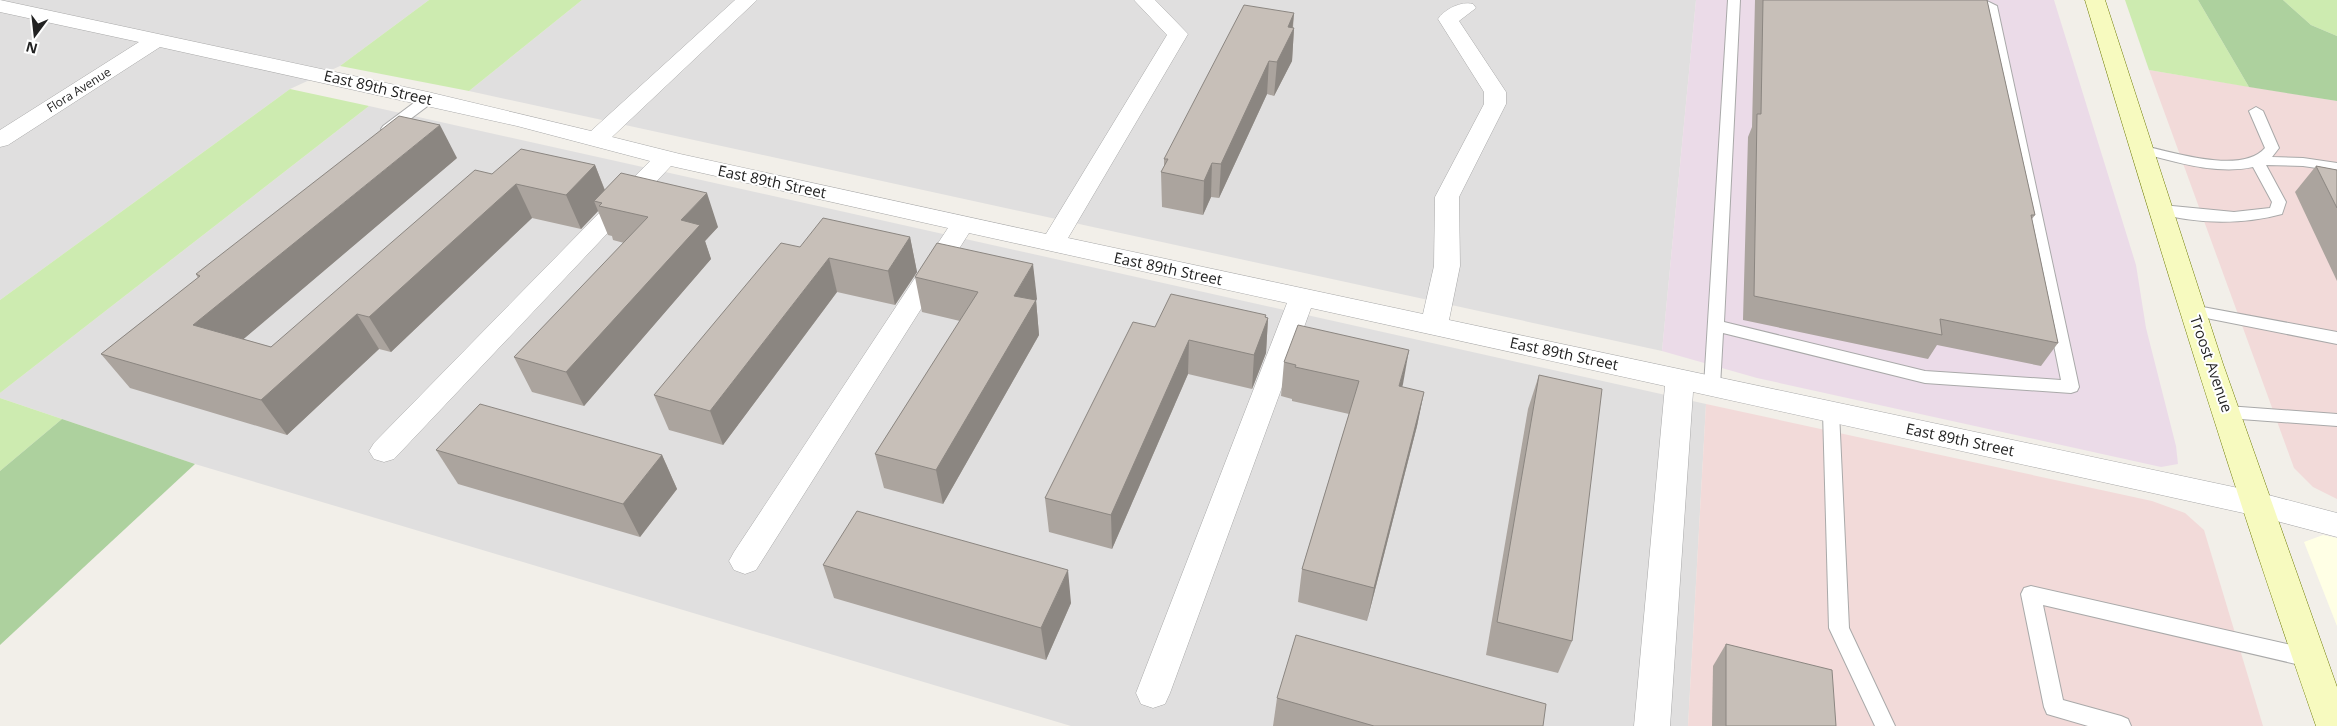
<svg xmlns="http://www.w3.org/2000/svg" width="2337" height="726" font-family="'Open Sans',sans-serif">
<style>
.residential{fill:#e0dfdf}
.commercial{fill:#f2dad9}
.industrial{fill:#ebdbe8}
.education{fill:#ffffe5}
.grass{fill:#cdebb0}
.forest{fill:#add19e}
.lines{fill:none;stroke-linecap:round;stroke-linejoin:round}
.service-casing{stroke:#a9a9a9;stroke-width:2}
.minor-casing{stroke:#a9a9a9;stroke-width:1}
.tertiary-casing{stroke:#a9a9a9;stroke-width:1}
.secondary-casing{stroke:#707d05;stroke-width:1}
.service{fill:#fff;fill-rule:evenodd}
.minor{fill:#fff;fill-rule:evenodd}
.tertiary{fill:#fff;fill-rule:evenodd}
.secondary{fill:#f7fabf;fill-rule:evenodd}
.wall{fill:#aba49e}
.shaded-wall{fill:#8b8681}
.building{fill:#c7bfb8;stroke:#8b8681}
.labels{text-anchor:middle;stroke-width:4;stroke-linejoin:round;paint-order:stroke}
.far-street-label{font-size:12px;fill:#222;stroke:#fff}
.street-label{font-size:15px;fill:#222;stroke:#fff}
</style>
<rect width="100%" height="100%" fill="#f2efe9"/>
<!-- residential -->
<g class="residential">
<polygon points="0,0 429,0 340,66 290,89 0,300"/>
<polygon points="582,0 1696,0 1662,351 469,91"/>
<polygon points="369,106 1706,404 1688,726 1071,726 195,464 0,398 0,393"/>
</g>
<!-- commercial -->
<g class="commercial">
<polygon points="2149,70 2337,101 2337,499 2313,487 2294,468"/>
<polygon points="1706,404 2152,501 2185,513 2204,530 2263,726 1688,726"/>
</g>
<!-- industrial -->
<polygon class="industrial" points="1696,0 2054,0 2136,265 2146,328 2176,446 2178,464 2161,467 1757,378 1662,351"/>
<!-- education -->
<polygon class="education" points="2323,535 2337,538 2337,626 2304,542"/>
<!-- grass -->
<g class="grass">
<polygon points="429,0 582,0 469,91 340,66"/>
<polygon points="2125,0 2198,0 2249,87 2149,70"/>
<polygon points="2283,0 2337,0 2337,36 2311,25"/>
<polygon points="290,89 369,106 0,393 0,300"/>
<polygon points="0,398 62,419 0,471"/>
</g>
<!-- forest -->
<g class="forest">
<polygon points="2198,0 2283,0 2311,25 2337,36 2337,101 2249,87"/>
<polygon points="62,419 195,464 0,645 0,471"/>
</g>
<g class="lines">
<!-- service casing -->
<g class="service-casing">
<g id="service">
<polygon points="1728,0 1740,0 1724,322 1925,371 2061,380 1986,8 1968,0 1985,0 1997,6 2079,387 2077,391 2071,393 1925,383 1723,333 1720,386 1718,390 1712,392 1706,390 1704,386"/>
<polygon points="428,95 434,99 433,102 393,132 383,132 381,129 383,126 423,96"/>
<path d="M 2256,107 L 2263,111 L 2279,148 L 2272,157 L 2303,158 L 2337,163 L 2337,171 L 2303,166 L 2266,165 L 2286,202 L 2282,214 C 2242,225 2197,224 2157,213 L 2155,210 L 2162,205 L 2234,212 L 2270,208 L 2272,202 L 2253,167 C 2217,175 2176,162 2141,153 L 2134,149 L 2141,145 C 2171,152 2242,175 2265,148 L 2249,111 Z"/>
<polygon points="2192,305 2337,332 2337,344 2186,314 2184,310 2186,306"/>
<polygon points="1831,406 1837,408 1839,412 1849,628 1895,726 1875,726 1829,628 1823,412 1825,408"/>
<polygon points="2227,406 2337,414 2337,426 2227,418 2221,416 2219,412 2221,408"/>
<polygon points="2031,586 2309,649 2316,652 2319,658 2316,664 2309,667 2043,605 2063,700 2121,716 2128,719 2131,726 2088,726 2047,714 2044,707 2021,594 2024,588"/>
</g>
</g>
<!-- minor casing -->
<g class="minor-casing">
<path id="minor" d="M 0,0 L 428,92 L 591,131 L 735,0 L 757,0 L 612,137 L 680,154 L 1046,234 L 1167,35 L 1134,0 L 1155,0 L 1188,34 L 1068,238 L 1423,314 L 1434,266 L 1435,197 L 1484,104 L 1484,92 L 1438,19 C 1445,9 1461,1 1473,4 L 1476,8 L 1459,21 L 1506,92 L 1506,104 L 1459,197 L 1460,266 L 1449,320 L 2257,492 L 2268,495 L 2272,504 L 2268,513 L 2257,516 L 1693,392 L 1670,726 L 1634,726 L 1665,386 L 1311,308 L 1170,693 L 1165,704 L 1153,708 L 1141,704 L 1136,693 L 1287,303 L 969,233 L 756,570 L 745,574 L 734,570 L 729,561 L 734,552 L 948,228 L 671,166 L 394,459 L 384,462 L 374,459 L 369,451 L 374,443 L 650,161 L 517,126 L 160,47 L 8,145 L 0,147 L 0,130 L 139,42 L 0,12 Z"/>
</g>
<!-- tertiary casing -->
<g class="tertiary-casing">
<polygon id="tertiary" points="2257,492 2337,513 2337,537 2246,513 2242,504 2246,495"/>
</g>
<!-- secondary casing -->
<g class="secondary-casing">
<path id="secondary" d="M 2085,0 L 2105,0 L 2223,364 L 2337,687 L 2337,726 L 2316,726 C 2232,486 2158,243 2085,0 Z"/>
</g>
<!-- service -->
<use href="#service" class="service"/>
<!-- minor -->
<use href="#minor" class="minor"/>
<!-- tertiary -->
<use href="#tertiary" class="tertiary"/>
<!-- secondary -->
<use href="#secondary" class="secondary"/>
</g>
<!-- wall -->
<g class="wall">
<polygon points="1755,0 1987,0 2035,215 2032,219 2058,343 2041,366 1937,345 1928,359 1743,320 1748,137 1752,127"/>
<polygon points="1294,13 1293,28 1294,28 1292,61 1274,96 1267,94 1219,198 1211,197 1203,215 1162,207 1161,172 1164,167 1164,159"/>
<polygon points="457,158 243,339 271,347 492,174 595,165 605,190 718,227 705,241 711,259 584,406 532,392 514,357 624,243 613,240 612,236 608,235 598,211 581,229 532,218 391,352 379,349 287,435 130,388 101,354 198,278 196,274"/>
<polygon points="2316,166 2337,170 2337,281 2295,192"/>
<polygon points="910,237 917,272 895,305 837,292 723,445 669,430 654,395 800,247"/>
<polygon points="915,277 1037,299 1036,300 1039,335 943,504 884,488 875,454 960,321 922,312"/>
<polygon points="1266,318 1268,318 1266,353 1252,389 1188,374 1112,549 1049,532 1045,498 1155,327"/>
<polygon points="1284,362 1424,392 1417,426 1367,621 1298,602 1302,569 1349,414 1292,401 1292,399 1281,396"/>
<polygon points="1539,375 1572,641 1558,673 1486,655 1528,409"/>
<polygon points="436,450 662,455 677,489 640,537 458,484"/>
<polygon points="823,565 1071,603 1046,660 834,598"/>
<polygon points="1726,644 1836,726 1712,726 1713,666"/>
<polygon points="1277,698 1543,726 1273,726"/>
</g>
<!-- shaded-wall -->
<g class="shaded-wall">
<polygon points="1294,13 1292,32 1294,28 1292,61 1274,96 1277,62 1288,27"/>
<polygon points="1269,61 1267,94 1219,198 1221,164"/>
<polygon points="440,125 457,158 219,360 193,325"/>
<polygon points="1212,163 1211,197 1203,215 1204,181"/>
<polygon points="595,165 608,199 602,203 594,201 598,211 581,229 566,195"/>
<polygon points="516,184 532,218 391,352 369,317"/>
<polygon points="707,193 718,227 705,241 711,259 584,406 566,372 681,220"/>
<polygon points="910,237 917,272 895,305 888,271"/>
<polygon points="829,258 837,292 723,445 710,411"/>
<polygon points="1033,264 1037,299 1018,330 1014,296"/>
<polygon points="1036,300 1039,335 943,504 936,470"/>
<polygon points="357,314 379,349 287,435 261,400"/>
<polygon points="1266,315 1265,327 1268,318 1266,353 1252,389 1254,355"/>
<polygon points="1189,340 1188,374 1112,549 1111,515"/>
<polygon points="1409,350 1403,384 1393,420 1399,386"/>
<polygon points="1424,392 1417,426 1367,621 1374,588"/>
<polygon points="662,455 677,489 640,537 623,504"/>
<polygon points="1068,570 1071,603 1046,660 1041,628"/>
</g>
<!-- building -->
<g class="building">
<polygon points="1763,0 1987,0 2035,215 2031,215 2058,343 1940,319 1942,335 1754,296 1757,114 1761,114"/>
<polygon points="1244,5 1294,13 1288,27 1294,28 1277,62 1269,61 1221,164 1212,163 1204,181 1161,172 1168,159 1164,159"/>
<polygon points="399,116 440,125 193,325 271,347 475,170 492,174 521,149 595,165 566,195 516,184 369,317 357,314 261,400 101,354 200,276 196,274"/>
<polygon points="2316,166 2337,170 2337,208"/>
<polygon points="621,173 707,193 681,220 700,225 566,372 514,357 648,217 599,206 602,203 594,201"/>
<polygon points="823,218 910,237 888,271 829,258 710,411 654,395 781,243 800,247"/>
<polygon points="937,243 1033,264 1014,296 1036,300 936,470 875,454 978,292 915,277"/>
<polygon points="1171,294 1266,315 1265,317 1268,318 1254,355 1189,340 1111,515 1045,498 1133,322 1155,327"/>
<polygon points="1298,325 1409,350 1399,386 1424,392 1374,588 1302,569 1359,381 1295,367 1296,365 1284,362"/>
<polygon points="1539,375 1602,389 1572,641 1497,622"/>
<polygon points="480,404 662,455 623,504 436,450"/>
<polygon points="857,511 1068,570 1041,628 823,565"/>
<polygon points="1296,635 1546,704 1543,726 1374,726 1277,698"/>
<polygon points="1726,644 1832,670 1836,726 1726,726"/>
</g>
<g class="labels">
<!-- far-street labels -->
<g class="far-street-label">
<text transform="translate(79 90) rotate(-32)" y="4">Flora Avenue</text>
</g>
<!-- street labels -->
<g class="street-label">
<text transform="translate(378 88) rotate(13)" y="5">East 89th Street</text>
<text transform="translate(772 182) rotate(12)" y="5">East 89th Street</text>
<text transform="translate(1168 269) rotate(12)" y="5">East 89th Street</text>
<text transform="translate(1564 354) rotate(12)" y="5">East 89th Street</text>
<text transform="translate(2211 364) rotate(71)" y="5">Troost Avenue</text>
<text transform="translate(1960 440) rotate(12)" y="5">East 89th Street</text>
</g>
</g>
<!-- north arrow -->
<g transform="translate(35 35) rotate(195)" stroke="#ffffff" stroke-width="4" paint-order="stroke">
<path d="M0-4L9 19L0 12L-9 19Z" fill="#222222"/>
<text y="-8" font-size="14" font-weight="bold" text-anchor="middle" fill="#222222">N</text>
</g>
</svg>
